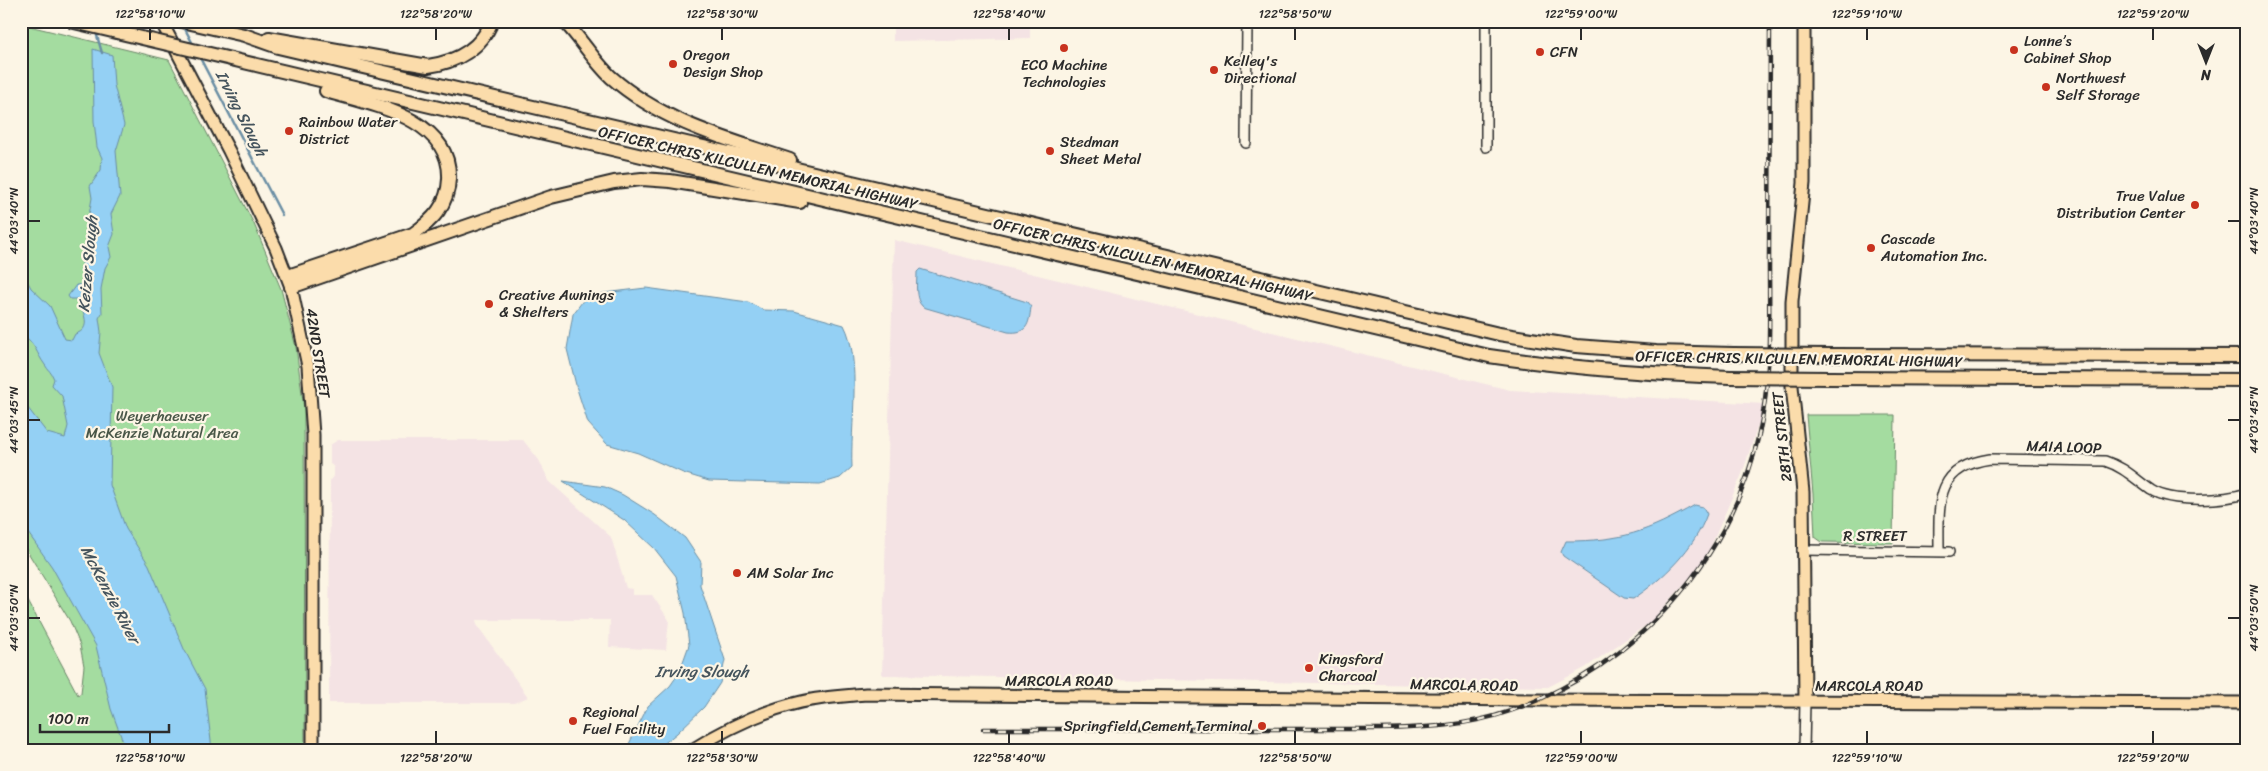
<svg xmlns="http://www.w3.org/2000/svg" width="2268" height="771" font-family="Sriracha,sans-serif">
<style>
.built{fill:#f4e3e4}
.green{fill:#a4dca0;stroke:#688466}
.water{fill:#94d0f4;stroke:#6a8ea4}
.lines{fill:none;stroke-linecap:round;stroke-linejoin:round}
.stream{stroke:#6a8ea4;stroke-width:2.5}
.minor-casing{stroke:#2b2b2b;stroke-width:12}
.major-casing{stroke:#2b2b2b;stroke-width:15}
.highway-casing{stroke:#2b2b2b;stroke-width:16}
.minor{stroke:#fcf5e5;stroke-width:9}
.major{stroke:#fbdcab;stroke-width:11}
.highway{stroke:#fbdcab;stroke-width:12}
.rail-casing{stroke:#2b2b2b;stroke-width:4.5}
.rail{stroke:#fcf5e5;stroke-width:2.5;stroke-dasharray:8;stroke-linecap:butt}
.highway-bridge-casing{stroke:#2b2b2b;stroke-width:16;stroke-linecap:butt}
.highway-bridge{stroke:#fbdcab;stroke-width:12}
.ticks{fill:none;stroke:#2b2b2b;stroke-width:2}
.poi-dot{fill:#c8321e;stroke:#fcf5e5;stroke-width:2}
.labels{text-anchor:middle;stroke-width:4.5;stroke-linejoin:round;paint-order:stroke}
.poi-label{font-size:15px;fill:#2b2b2b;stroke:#fcf5e5;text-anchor:start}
.street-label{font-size:15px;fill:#2b2b2b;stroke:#fcf5e5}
.park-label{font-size:15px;fill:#495748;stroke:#fcf5e5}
.water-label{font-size:16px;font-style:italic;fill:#45545d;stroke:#fcf5e5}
.neatline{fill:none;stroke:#2b2b2b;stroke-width:2}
.ticks-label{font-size:12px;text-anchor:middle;fill:#2b2b2b}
</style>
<rect width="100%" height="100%" fill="#fcf5e5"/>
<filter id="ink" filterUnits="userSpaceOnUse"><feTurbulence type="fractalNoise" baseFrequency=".02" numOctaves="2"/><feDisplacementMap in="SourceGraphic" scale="10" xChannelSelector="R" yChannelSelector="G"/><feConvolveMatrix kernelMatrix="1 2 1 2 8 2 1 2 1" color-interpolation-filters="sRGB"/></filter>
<g filter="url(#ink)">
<!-- built -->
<g class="built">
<polygon points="893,21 1030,21 1030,38 893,41"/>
<polygon points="894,240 1510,390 1765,404 1742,474 1705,560 1652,621 1585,668 1548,687 882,675"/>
<polygon points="338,440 523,440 539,460 549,481 611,537 626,588 632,589 632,595 652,595 669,620 666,650 609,647 610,620 476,620 477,625 528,697 514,703 329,703 330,480 334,475 334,467 330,464 330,445"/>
</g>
<!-- green -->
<g class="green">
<polygon points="21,24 169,60 254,224 281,289 296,347 304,409 305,750 21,750 21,588 78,695 81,693 84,666 80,645 70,621 21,541"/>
<polygon points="1806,415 1895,415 1893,543 1822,542 1815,537 1813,494"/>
</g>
<!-- water -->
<g class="water">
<path d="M 93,49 L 112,55 L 114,85 L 124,125 L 116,151 L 120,196 L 111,214 L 114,234 L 109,247 L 111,257 L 105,268 L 101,289 L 102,313 L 99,318 L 101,332 L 99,353 L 112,387 L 110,485 L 126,529 L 149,565 L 184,649 L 205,689 L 212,750 L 126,750 L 111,709 L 96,646 L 52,567 L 21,523 L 21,399 L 47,433 L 65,438 L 68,426 L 62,396 L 52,385 L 54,379 C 52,373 48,370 45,365 C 35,351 38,348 23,334 L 28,325 L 21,319 L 21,269 L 31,288 L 50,306 L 65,339 L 72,340 L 75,334 C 93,329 83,312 78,299 L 70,299 L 68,296 L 76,285 L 88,284 L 88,273 L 82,269 L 83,252 L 90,233 L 89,215 L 92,198 L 90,186 L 101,170 L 102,158 L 97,147 L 94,121 Z"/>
<path d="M 920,269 L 1027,302 L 1031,307 C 1029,325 1027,334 1008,332 L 923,307 C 914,299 917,283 917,272 Z"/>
<path d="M 646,288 L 748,302 L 763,310 L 794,311 L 844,325 C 862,359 850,428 852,467 L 840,478 L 820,484 L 709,481 L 683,473 L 638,453 L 607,444 L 588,423 L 577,389 L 567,349 L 573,314 L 585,298 L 604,293 Z"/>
<polygon points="563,481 605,487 623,495 655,515 685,538 701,562 700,585 725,660 720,683 704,707 677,733 656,750 626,750 648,706 670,686 679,673 689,645 685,613 676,576 654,548 624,520"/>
<path d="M 1695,505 L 1703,507 L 1707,514 C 1695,548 1663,579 1633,599 L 1624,598 L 1563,556 L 1561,552 L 1566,541 C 1622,541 1647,532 1695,505 Z"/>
</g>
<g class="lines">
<!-- stream -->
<g class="stream">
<polyline points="184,27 194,46"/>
<polyline points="96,32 102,53"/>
<polyline points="199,56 282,215"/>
</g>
<!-- minor casing -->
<g class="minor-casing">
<g id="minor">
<polyline points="1486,21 1486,147"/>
<polyline points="1246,143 1247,21"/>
<polyline points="1802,550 1949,552"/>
<path d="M 1939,550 C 1939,504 1934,467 1990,459 L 2105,461 C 2124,467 2135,479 2151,490 C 2172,503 2224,501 2247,493"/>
<polyline points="1804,750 1805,701"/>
</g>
</g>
<!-- major casing -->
<g class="major-casing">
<g id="major">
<polyline points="161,21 229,151 276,248 291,287 308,366 313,435 313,750"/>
<polyline points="1804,21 1804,183 1792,301 1792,386 1803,492 1805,701"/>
<path d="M 692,750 C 725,729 762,711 801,702 C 822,697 845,696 866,694 L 1536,700 L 2247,703"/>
</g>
</g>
<!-- highway casing -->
<g class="highway-casing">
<g id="highway">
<polyline points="182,21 244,35 278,47 1499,334 1576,346 1656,352 1733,354"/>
<path d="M 564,21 C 581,39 594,61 611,77 C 662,122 727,139 790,160"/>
<path d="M 269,38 L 428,66 C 456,62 481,49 492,21"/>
<path d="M 231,59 L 1489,356 C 1569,368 1648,374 1730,377"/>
<path d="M 288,276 L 413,234 C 433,220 448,205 449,179 C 452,118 370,104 326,91"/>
<polyline points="291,287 551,197 614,182 642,179 670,181 800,202"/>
<polyline points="1829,355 2247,356"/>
<polyline points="1829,378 2247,380"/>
</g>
</g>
<!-- minor -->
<use href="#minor" class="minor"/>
<!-- major -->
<use href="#major" class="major"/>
<!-- highway -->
<use href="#highway" class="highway"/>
<!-- rail casing -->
<g class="rail-casing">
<path id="rail" d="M 983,729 L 1380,729 C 1424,728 1468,726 1510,711 C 1634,667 1730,563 1759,434 C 1772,377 1769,318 1769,261 C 1769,181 1769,101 1770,21"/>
</g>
<!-- rail -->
<use href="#rail" class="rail"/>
<!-- highway-bridge casing -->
<g class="highway-bridge-casing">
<g id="highway-bridge">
<polyline points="70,21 231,59"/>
<polyline points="1733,354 1829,355"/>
<polyline points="1730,377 1829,378"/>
</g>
</g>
<!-- highway-bridge -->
<use href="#highway-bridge" class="highway-bridge"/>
</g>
</g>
<!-- ticks -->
<path class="ticks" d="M 150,28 L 150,40M 436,28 L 436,40M 722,28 L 722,40M 1009,28 L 1009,40M 1295,28 L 1295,40M 1581,28 L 1581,40M 1867,28 L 1867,40M 2153,28 L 2153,40M 28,221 L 40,221M 2228,221 L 2240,221M 28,420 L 40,420M 2228,420 L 2240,420M 28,618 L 40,618M 2228,618 L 2240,618M 150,731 L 150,744M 436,731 L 436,744M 722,731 L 722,744M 1009,731 L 1009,744M 1295,731 L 1295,744M 1581,731 L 1581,744M 1867,731 L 1867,744M 2153,731 L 2153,744"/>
<!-- markers -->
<g class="poi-dot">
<circle cx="1064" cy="48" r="5"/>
<circle cx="2014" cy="50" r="5"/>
<circle cx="1540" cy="52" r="5"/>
<circle cx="673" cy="64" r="5"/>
<circle cx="1214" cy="70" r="5"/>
<circle cx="2046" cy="87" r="5"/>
<circle cx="289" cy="131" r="5"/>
<circle cx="1050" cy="151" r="5"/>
<circle cx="2195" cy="205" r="5"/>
<circle cx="1871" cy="248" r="5"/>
<circle cx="489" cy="304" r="5"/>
<circle cx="737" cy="573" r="5"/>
<circle cx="1309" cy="668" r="5"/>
<circle cx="573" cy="721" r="5"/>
<circle cx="1262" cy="726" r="5"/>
</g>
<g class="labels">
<!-- poi labels -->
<g class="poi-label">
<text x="2024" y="46">Lonne’s<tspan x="2024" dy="17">Cabinet Shop</tspan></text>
<text x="1550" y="57">CFN</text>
<text x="683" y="60">Oregon<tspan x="683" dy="17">Design Shop</tspan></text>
<text x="1224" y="66">Kelley's<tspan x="1224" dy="17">Directional</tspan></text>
<text x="1064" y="70" text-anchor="middle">ECO Machine<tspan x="1064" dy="17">Technologies</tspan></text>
<text x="2056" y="83">Northwest<tspan x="2056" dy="17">Self Storage</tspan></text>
<text x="299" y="127">Rainbow Water<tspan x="299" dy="17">District</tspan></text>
<text x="1060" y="147">Stedman<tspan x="1060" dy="17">Sheet Metal</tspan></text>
<text x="2185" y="201" text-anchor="end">True Value<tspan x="2185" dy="17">Distribution Center</tspan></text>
<text x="1881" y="244">Cascade<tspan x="1881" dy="17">Automation Inc.</tspan></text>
<text x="499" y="300">Creative Awnings<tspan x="499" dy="17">&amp; Shelters</tspan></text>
<text x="747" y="578">AM Solar Inc</text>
<text x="1319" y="664">Kingsford<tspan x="1319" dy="17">Charcoal</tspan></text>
<text x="583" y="717">Regional<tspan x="583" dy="17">Fuel Facility</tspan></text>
<text x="1252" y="731" text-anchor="end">Springfield Cement Terminal</text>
</g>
<!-- street labels -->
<g class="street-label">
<text transform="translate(758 168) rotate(13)" y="5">OFFICER CHRIS KILCULLEN MEMORIAL HIGHWAY</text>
<text transform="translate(1153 260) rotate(13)" y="5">OFFICER CHRIS KILCULLEN MEMORIAL HIGHWAY</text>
<text transform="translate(318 353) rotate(81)" y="5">42ND STREET</text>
<text transform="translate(1799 359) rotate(1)" y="5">OFFICER CHRIS KILCULLEN MEMORIAL HIGHWAY</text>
<text transform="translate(1782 437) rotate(-96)" y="5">28TH STREET</text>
<text transform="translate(2064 447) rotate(2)" y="5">MAIA LOOP</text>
<text x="1875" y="541">R STREET</text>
<text x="1059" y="686">MARCOLA ROAD</text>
<text transform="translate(1464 685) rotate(1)" y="5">MARCOLA ROAD</text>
<text x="1869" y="691">MARCOLA ROAD</text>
</g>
<!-- park labels -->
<g class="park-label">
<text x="162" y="421">Weyerhaeuser<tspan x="162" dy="17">McKenzie Natural Area</tspan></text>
</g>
<!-- water labels -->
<g class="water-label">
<text transform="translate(242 113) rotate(63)" y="6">Irving Slough</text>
<text transform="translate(87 264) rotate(-85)" y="6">Keizer Slough</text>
<text transform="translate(111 594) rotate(62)" y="6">McKenzie River</text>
<text x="702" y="677">Irving Slough</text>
</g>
</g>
<!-- margin -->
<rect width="2268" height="771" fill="none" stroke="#fcf5e5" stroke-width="55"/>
<!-- north arrow -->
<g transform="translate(2206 62) rotate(180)" stroke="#fcf5e5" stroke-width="4" paint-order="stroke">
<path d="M0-4L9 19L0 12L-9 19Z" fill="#2b2b2b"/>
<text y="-8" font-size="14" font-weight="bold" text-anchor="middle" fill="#2b2b2b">N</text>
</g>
<!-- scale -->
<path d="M40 724v8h129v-8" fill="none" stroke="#2b2b2b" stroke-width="2.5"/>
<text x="48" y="724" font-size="15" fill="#2b2b2b" stroke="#fcf5e5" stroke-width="4" paint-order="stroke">100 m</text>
<rect x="28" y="28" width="2212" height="716" class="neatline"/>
<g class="ticks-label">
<text x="150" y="18">122°58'10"W</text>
<text x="436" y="18">122°58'20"W</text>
<text x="722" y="18">122°58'30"W</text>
<text x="1009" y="18">122°58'40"W</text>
<text x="1295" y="18">122°58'50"W</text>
<text x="1581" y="18">122°59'00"W</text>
<text x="1867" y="18">122°59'10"W</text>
<text x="2153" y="18">122°59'20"W</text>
<text transform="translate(2254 221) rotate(-90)" y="4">44°03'40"N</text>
<text transform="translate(14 221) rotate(-90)" y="4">44°03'40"N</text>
<text transform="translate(2254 420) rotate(-90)" y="4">44°03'45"N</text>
<text transform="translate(14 420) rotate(-90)" y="4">44°03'45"N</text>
<text transform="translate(2254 618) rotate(-90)" y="4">44°03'50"N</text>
<text transform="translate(14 618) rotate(-90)" y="4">44°03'50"N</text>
<text x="150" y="762">122°58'10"W</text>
<text x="436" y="762">122°58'20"W</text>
<text x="722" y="762">122°58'30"W</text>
<text x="1009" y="762">122°58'40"W</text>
<text x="1295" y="762">122°58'50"W</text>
<text x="1581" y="762">122°59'00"W</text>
<text x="1867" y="762">122°59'10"W</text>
<text x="2153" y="762">122°59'20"W</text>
</g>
</svg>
